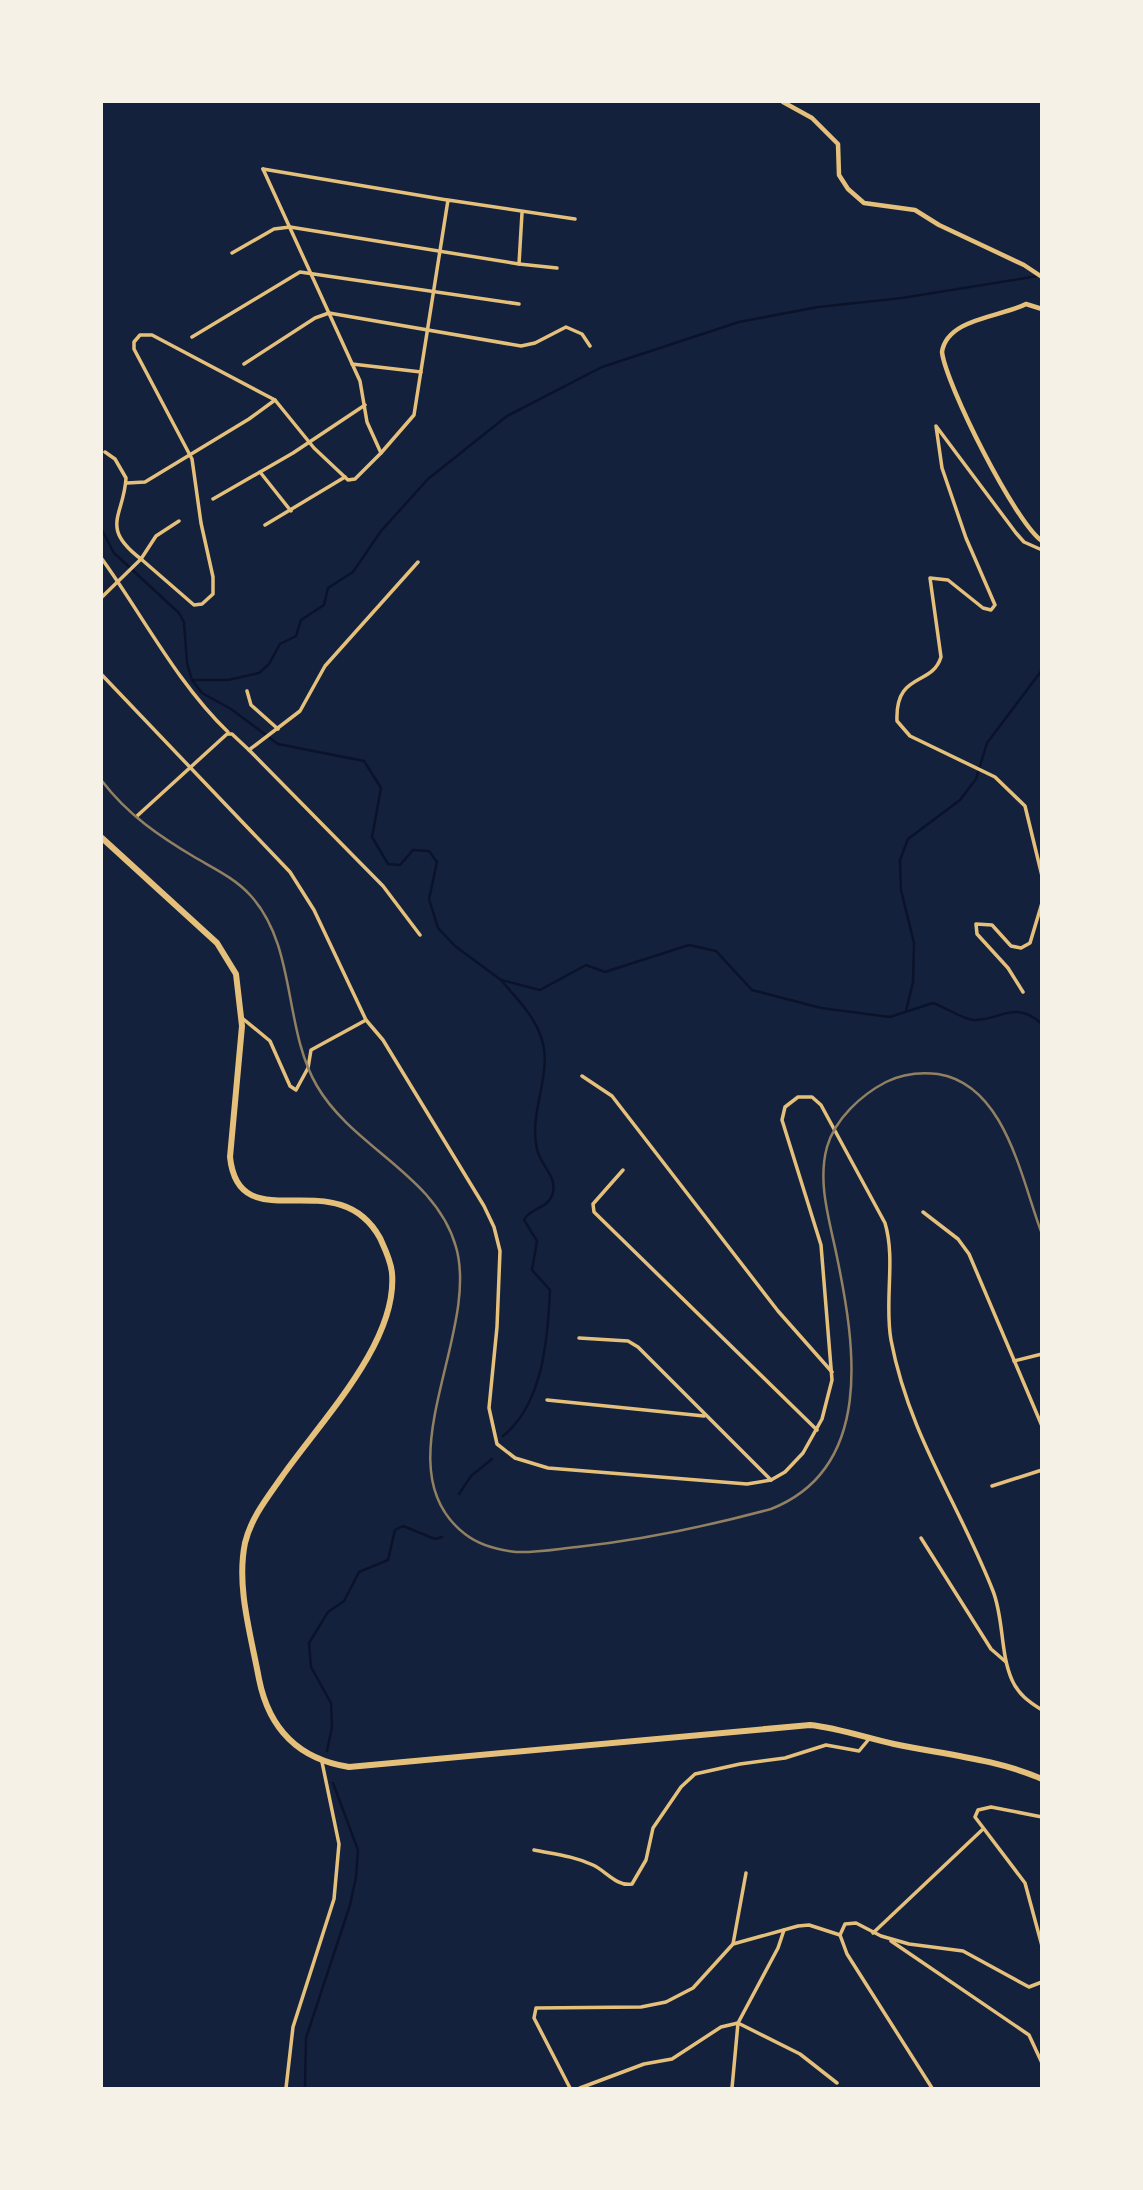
<svg xmlns="http://www.w3.org/2000/svg" width="1143" height="2190" font-family="'PT Sans',sans-serif">
<style>
.lines{fill:none;stroke-linecap:round;stroke-linejoin:round}
.stream{stroke:#0b132b;stroke-width:2.5}
.minor{stroke:#e5c07b;stroke-width:3.5}
.tertiary{stroke:#e5c07b;stroke-width:4.5}
.trunk{stroke:#e5c07b;stroke-width:6}
.rail{stroke:#918062;stroke-width:2.5}
</style>
<rect width="100%" height="100%" fill="#14213d"/>
<g class="lines">
<!-- stream -->
<g class="stream">
<path d="M 102,530 L 114,553 L 179,613 L 184,622 L 187,663 L 192,680 L 202,693 L 231,709 L 278,744 L 364,761 L 381,788 L 372,837 L 388,864 L 400,865 L 413,850 L 429,851 L 437,862 L 429,899 L 438,928 L 455,946 L 501,980 L 540,990 L 586,965 L 605,972 L 689,945 L 716,951 L 752,990 L 821,1008 L 890,1017 L 933,1003 C 945,1007 962,1019 974,1020 C 999,1021 1014,999 1042,1024"/>
<polyline points="194,680 228,680 259,673 269,664 280,644 296,636 301,620 324,605 328,588 353,572 381,531 428,479 507,416 602,367 739,322 818,307 902,298 1038,276"/>
<path d="M 501,980 C 515,997 534,1015 541,1037 C 554,1072 528,1112 537,1149 C 540,1165 557,1176 553,1192 C 550,1209 530,1207 524,1220 L 537,1241 L 532,1270 L 550,1290 C 548,1338 543,1404 503,1436"/>
<polyline points="906,1011 913,982 914,943 901,890 900,860 908,839 960,800 976,779 987,743 1042,670"/>
<polyline points="459,1494 471,1476 492,1459"/>
<polyline points="327,1751 332,1727 331,1703 311,1667 309,1643 328,1612 344,1601 359,1572 388,1560 395,1530 403,1526 435,1539 442,1537"/>
<polyline points="305,2088 306,2038 350,1905 356,1877 358,1850 333,1783"/>
</g>
<!-- minor -->
<g class="minor">
<polyline points="263,169 447,200"/>
<polyline points="232,253 274,229 290,227 519,264 522,213"/>
<polyline points="519,264 557,268"/>
<polyline points="192,337 300,272 519,304"/>
<polyline points="244,364 315,318 329,313 521,346 535,343 566,327 582,334 590,346"/>
<polyline points="352,364 421,372"/>
<path d="M 105,452 L 115,459 L 126,478 C 124,516 99,527 141,559 L 156,536 L 179,521"/>
<polyline points="381,453 414,415 448,200 575,219"/>
<polyline points="260,472 291,511"/>
<polyline points="127,483 145,482 249,419 275,400"/>
<polyline points="213,499 293,453 365,405"/>
<polyline points="265,525 345,477"/>
<path d="M 1042,550 L 1024,542 L 1016,533 L 936,426 L 942,468 L 966,538 L 995,605 L 991,610 L 983,608 L 948,580 L 930,578 L 941,657 C 932,687 895,671 897,721 L 910,736 L 995,777 L 1025,806 L 1042,876"/>
<path d="M 102,559 C 143,616 177,683 228,732"/>
<polyline points="102,597 141,559 194,605 202,604 213,594 213,577 201,523 192,459 134,349 134,342 140,335 152,335 275,400 314,448 348,480 355,479 381,453 367,422 360,381 263,169"/>
<path d="M 102,675 L 290,872 L 314,910 L 366,1020 L 383,1040 L 484,1206 L 494,1227 L 500,1251 L 497,1327 L 489,1408 L 497,1444 L 515,1458 L 548,1468 L 747,1484 L 771,1480 L 785,1472 L 803,1453 L 822,1419 L 832,1380 L 821,1245 L 782,1120 L 785,1107 L 798,1097 L 812,1097 L 821,1105 L 885,1223 C 896,1260 884,1301 891,1340 C 909,1435 959,1504 993,1591 C 1004,1619 1000,1653 1012,1680 C 1018,1694 1029,1702 1042,1710"/>
<polyline points="247,691 251,705 278,729"/>
<polyline points="249,750 383,886 420,935"/>
<polyline points="137,816 227,734 232,734 249,750 300,711 325,666 418,562"/>
<polyline points="1023,992 1008,968 977,934 976,924 992,925 1011,946 1021,948 1030,943 1042,903"/>
<polyline points="242,1018 270,1041 290,1086 296,1090 308,1068 311,1050 366,1020"/>
<polyline points="582,1076 612,1096 778,1311 832,1372"/>
<polyline points="623,1170 593,1204 594,1212 817,1430"/>
<polyline points="923,1212 958,1239 969,1254 1042,1426"/>
<polyline points="579,1338 628,1341 638,1347 771,1480"/>
<polyline points="1014,1361 1042,1354"/>
<polyline points="547,1400 704,1416"/>
<polyline points="992,1486 1042,1470"/>
<polyline points="921,1538 991,1649 1006,1662"/>
<polyline points="1042,1817 991,1807 978,1810 975,1817 1025,1883 1042,1946"/>
<path d="M 534,1850 C 554,1854 574,1856 593,1865 C 606,1871 617,1887 632,1884 L 646,1860 L 653,1828 L 681,1787 L 695,1774 L 740,1764 L 785,1758 L 826,1745 L 859,1751 L 869,1739"/>
<polyline points="873,1933 982,1830"/>
<polyline points="891,1941 1029,2035 1042,2063"/>
<polyline points="733,1944 746,1873"/>
<polyline points="286,2088 293,2027 334,1899 339,1844 322,1762"/>
<polyline points="570,2088 534,2018 536,2008 641,2007 666,2002 693,1988 733,1944 798,1926 809,1925 840,1935"/>
<polyline points="580,2088 644,2064 672,2059 721,2027 738,2023 800,2054 837,2083"/>
<polyline points="732,2088 738,2023 778,1948 784,1930"/>
<polyline points="932,2088 847,1954 840,1935 845,1924 856,1923 881,1936 909,1944 963,1951 1029,1987 1042,1982"/>
</g>
<!-- tertiary -->
<g class="tertiary">
<polyline points="783,102 812,118 838,144 839,175 848,189 864,203 915,210 939,225 1024,265 1042,277"/>
<path d="M 1042,309 L 1026,304 C 1002,317 947,318 942,352 C 946,385 1016,524 1042,541"/>
</g>
<!-- trunk -->
<path class="trunk" d="M 102,838 L 217,943 L 236,974 L 242,1026 L 230,1157 C 239,1243 337,1160 380,1238 C 385,1249 391,1261 392,1273 C 398,1343 319,1423 281,1478 C 267,1498 251,1518 245,1543 C 236,1587 251,1635 259,1679 C 269,1729 298,1759 349,1767 L 810,1725 C 839,1728 866,1738 894,1744 C 942,1754 997,1759 1042,1779"/>
<!-- rail -->
<path class="rail" d="M 102,781 C 128,815 159,836 196,858 C 215,869 236,879 251,896 C 297,947 283,1028 317,1086 C 353,1148 436,1175 456,1247 C 481,1334 380,1469 465,1534 C 479,1545 498,1550 516,1552 C 536,1553 557,1549 577,1547 C 642,1540 708,1526 771,1509 C 875,1468 855,1344 837,1257 C 830,1222 817,1183 827,1147 C 835,1119 861,1095 886,1082 C 902,1074 920,1072 938,1074 C 1006,1085 1021,1179 1042,1234"/>
</g>
<!-- border -->
<rect width="1143" height="2190" fill="none" stroke="#f6f1e7" stroke-width="206"/>
</svg>
